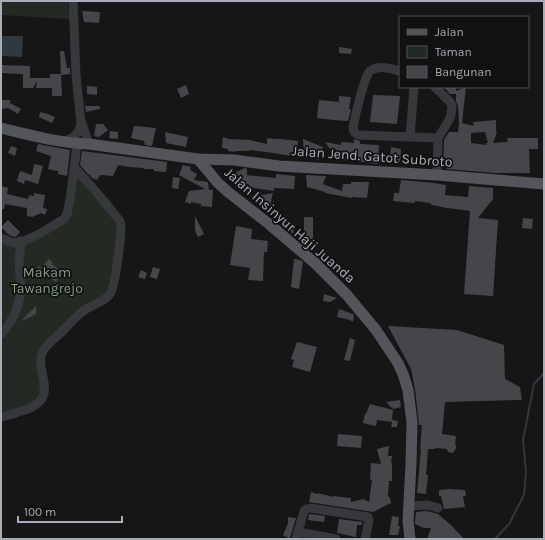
<svg xmlns="http://www.w3.org/2000/svg" width="545" height="540" font-family="Karla,sans-serif">
<style>
.green{fill:#222a23}
.water{fill:#30393f}
.lines{fill:none;stroke-linecap:round;stroke-linejoin:round}
.stream{stroke:#30393f;stroke-width:2}
.building{fill:#45464a;fill-rule:evenodd}
.minor{stroke:#37383c;stroke-width:9}
.major{stroke:#53555a;stroke-width:11}
.labels{text-anchor:middle;stroke-width:3.5;stroke-linejoin:round;paint-order:stroke}
.street-label{font-size:14px;fill:#a9aeb6;stroke:#111112}
.park-label{font-size:14px;fill:#829f82;stroke:#111112}
</style>
<rect width="100%" height="100%" fill="#161617"/>
<!-- green -->
<g class="green">
<polygon points="1,1 68,1 69,19 1,15"/>
<polygon points="77,174 99,189 110,200 121,218 111,291 74,325 65,336 48,349 43,358 42,399 1,416 1,240 24,240 69,216"/>
</g>
<!-- water -->
<polygon class="water" points="1,36 23,36 22,57 1,56"/>
<g class="lines">
<!-- stream -->
<polyline class="stream" points="495,539 509,524 524,495 526,472 523,440 534,384 543,374 544,375"/>
</g>
<!-- building -->
<g class="building">
<polygon points="82,11 100,12 99,23 84,22"/>
<polygon points="339,47 352,49 351,54 339,53"/>
<polygon points="60,51 64,51 67,68 70,68 70,74 61,75"/>
<polygon points="1,65 30,66 30,78 50,78 50,74 61,74 62,96 52,96 52,88 36,88 37,81 33,88 23,88 23,74 1,73"/>
<polygon points="186,85 189,94 181,98 177,89"/>
<polygon points="87,86 97,87 97,95 87,94"/>
<path d="M 444,87 L 456,88 L 456,91 L 466,87 L 462,123 L 474,126 L 473,122 L 496,120 L 496,132 L 497,132 L 493,143 L 508,142 L 507,138 L 538,138 L 538,149 L 529,149 L 530,173 L 495,173 L 447,169 L 446,166 L 443,166 L 444,140 L 449,132 L 458,132 L 459,123 L 458,106 L 456,101 L 456,94 L 450,94 ZM 485,132 L 488,143 L 486,143 L 487,145 L 471,143 L 471,133 Z"/>
<polygon points="373,95 400,96 397,124 370,122"/>
<polygon points="339,96 351,97 349,109 351,109 348,121 333,120 317,118 319,100 339,102"/>
<polygon points="2,100 10,100 10,103 21,109 18,114 8,108 2,109"/>
<polygon points="85,106 100,106 100,109 86,112"/>
<polygon points="40,112 48,114 55,117 52,123 39,117"/>
<polygon points="96,124 103,124 108,130 99,137 94,136"/>
<polygon points="134,126 156,128 152,146 145,145 144,141 131,138"/>
<polygon points="110,131 118,132 118,139 109,138"/>
<polygon points="165,132 188,137 186,147 166,143"/>
<polygon points="223,137 229,139 249,140 267,144 267,138 275,139 281,139 298,141 297,155 293,155 292,156 273,153 250,150 250,151 235,151 235,152 228,151 228,149 222,148"/>
<polygon points="303,139 323,147 319,160 304,152"/>
<polygon points="354,139 360,141 360,144 379,145 378,164 368,163 349,159 349,161 336,159 336,149 330,149 325,142 341,145 341,142 354,143"/>
<polygon points="38,144 64,149 70,150 67,176 58,174 58,171 48,169 51,156 36,151"/>
<polygon points="11,146 17,148 15,156 8,153"/>
<polygon points="391,147 401,149 400,162 394,163 390,160"/>
<polygon points="82,151 167,162 166,172 154,171 154,169 144,169 144,168 129,167 118,165 113,176 100,175 97,180 92,178 90,175 88,174 80,165"/>
<polygon points="34,164 43,166 38,184 25,180 24,184 17,181 20,171 32,175"/>
<polygon points="183,165 191,167 190,170 197,174 194,180 208,182 209,190 213,190 212,207 201,206 201,204 191,202 191,204 185,202 189,191 205,189 179,175"/>
<polygon points="245,168 247,169 247,175 276,178 276,174 295,176 294,189 274,188 274,191 247,187 247,186 233,184 235,173"/>
<polygon points="306,175 326,176 323,184 342,191 343,184 351,184 351,182 369,182 367,198 352,197 352,198 325,193 325,192 307,187"/>
<polygon points="173,177 180,178 178,189 172,188"/>
<polygon points="401,180 434,183 446,185 445,195 468,197 469,186 493,188 493,199 478,218 498,220 493,296 464,294 470,211 447,208 432,205 430,203 415,201 415,203 393,201 394,193 399,193"/>
<polygon points="1,186 8,188 7,194 28,199 29,195 34,196 34,193 45,195 43,208 47,209 45,215 41,213 32,217 27,216 27,208 5,204 4,209 1,209"/>
<polygon points="273,193 269,211 262,209 252,197"/>
<polygon points="195,216 204,234 198,237 195,231"/>
<polygon points="284,217 294,225 293,234 282,224"/>
<rect x="304" y="217" width="9" height="22"/>
<polygon points="523,218 533,219 532,229 522,228"/>
<polygon points="8,220 20,232 17,236 14,237 9,235 1,227"/>
<polygon points="236,226 252,229 251,239 268,241 267,252 264,252 263,281 248,280 250,268 230,265"/>
<polygon points="49,259 53,263 52,264 62,272 56,282 50,278 36,271 38,266 41,268"/>
<polygon points="294,259 300,260 303,262 299,289 291,287"/>
<polygon points="153,267 160,269 157,279 150,277"/>
<polygon points="141,270 147,273 145,279 138,277"/>
<polygon points="324,294 337,298 330,302 323,301"/>
<polygon points="36,306 36,314 22,321 22,320"/>
<polygon points="339,309 353,314 354,315 353,322 350,320 337,317"/>
<polygon points="388,326 457,330 504,345 505,379 520,387 522,400 445,402 442,434 456,436 455,444 456,445 456,448 453,453 448,452 447,449 436,448 435,449 428,449 426,475 428,475 426,494 417,493 421,449 420,449 422,425 419,425 415,389 411,369"/>
<polygon points="350,338 355,340 350,361 344,360"/>
<polygon points="297,342 317,347 310,372 292,367 294,360 291,359"/>
<polygon points="400,400 401,407 393,409 386,402"/>
<polygon points="370,404 393,410 392,420 398,421 397,427 391,427 392,422 377,420 376,426 363,423 365,414 366,414"/>
<polygon points="338,434 362,436 361,448 337,446"/>
<polygon points="389,446 388,456 392,456 391,463 392,463 392,481 389,481 388,496 390,498 391,503 373,512 309,502 311,492 318,494 318,493 333,497 333,496 351,498 351,502 363,499 369,502 372,480 370,480 371,463 381,464 377,449"/>
<polygon points="449,489 465,490 466,496 463,496 465,507 444,509 441,496 439,496 439,490"/>
<polygon points="427,511 438,514 451,525 464,539 427,539 431,528 424,528 415,524 415,521 416,512"/>
<polygon points="309,514 325,516 324,522 308,520"/>
<polygon points="392,516 399,517 398,526 400,526 398,535 389,535"/>
<polygon points="288,517 296,518 290,538 288,538 283,535 288,523"/>
<polygon points="339,519 362,522 362,525 357,525 356,537 337,533"/>
</g>
<g class="lines">
<!-- minor -->
<g class="minor">
<path d="M 400,71 C 391,69 379,64 370,71 C 364,77 355,117 353,127 L 354,132 L 358,135 L 438,138"/>
<polyline points="435,87 450,102 452,106 451,115 449,120 438,138 437,175"/>
<polyline points="81,121 89,144"/>
<polyline points="410,137 414,87"/>
<path d="M 63,142 C 73,139 79,134 81,123 L 76,75 L 73,1"/>
<polyline points="1,238 13,243 24,241 39,234 64,219 67,214 70,200 77,144"/>
<path d="M 1,334 C 14,321 20,304 21,286 C 21,278 19,271 19,263 C 19,256 21,249 21,241"/>
<path d="M 1,417 C 8,416 15,413 22,411 C 66,398 29,369 45,348 C 49,343 55,338 60,333 C 68,326 74,318 82,312 C 90,305 104,303 110,294 C 116,285 121,237 121,225 L 120,221 L 92,187 L 75,168"/>
<polyline points="409,506 428,505 438,508"/>
<polyline points="298,532 336,539"/>
<polyline points="296,539 304,511 306,509 310,508 368,517 369,520 365,539"/>
</g>
<!-- major -->
<g class="major">
<path d="M 1,128 C 30,135 59,143 89,144 L 198,159 L 234,160 L 279,166 L 437,175 L 544,184"/>
<polyline points="198,159 218,183 228,192 269,224 316,264 347,295 376,330 398,363 403,374 408,390 412,422 411,464 408,521 410,539"/>
</g>
</g>
<g class="labels">
<!-- street labels -->
<g class="street-label">
<text transform="translate(372 156) rotate(4)" y="5">Jalan Jend. Gatot Subroto</text>
<text transform="translate(290 225) rotate(41)" y="5">Jalan Insinyur Haji Juanda</text>
</g>
<!-- park labels -->
<g class="park-label">
<text x="47" y="277">Makam<tspan x="47" dy="16">Tawangrejo</tspan></text>
</g>
</g>
<!-- border -->
<rect width="545" height="540" fill="none" stroke="#a9aeb6" stroke-width="4"/>
<!-- legend -->
<rect x="399" y="16" width="130" height="72" fill="#111112" stroke="#4e5054"/>
<rect x="407" y="29" width="20" height="6" fill="#53555a" stroke="#4e5054"/>
<text x="435" y="36" font-size="12" fill="#a9aeb6">Jalan</text>
<rect x="407" y="46" width="20" height="12" fill="#222a23" stroke="#4e5054"/>
<text x="435" y="56" font-size="12" fill="#a9aeb6">Taman</text>
<rect x="407" y="66" width="20" height="12" fill="#45464a" stroke="#4e5054"/>
<text x="435" y="76" font-size="12" fill="#a9aeb6">Bangunan</text>
<!-- scale -->
<path d="M18 516v6h104v-6" fill="none" stroke="#a9aeb6" stroke-width="2"/>
<text x="24" y="516" font-size="12" fill="#a9aeb6" stroke="#111112" stroke-width="3" paint-order="stroke">100 m</text>
</svg>
